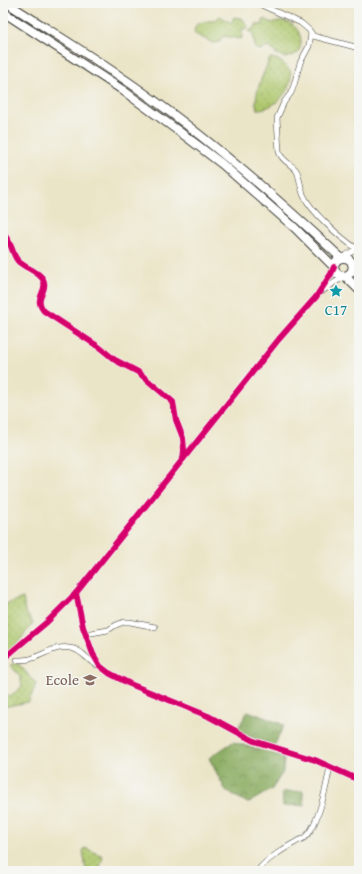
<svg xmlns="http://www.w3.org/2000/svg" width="362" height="874" font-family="'Gentium Book Plus',serif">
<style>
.grass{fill:url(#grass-dots);stroke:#657244}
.forest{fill:url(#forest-crowns);stroke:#53643e}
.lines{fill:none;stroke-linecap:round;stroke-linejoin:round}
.minor-casing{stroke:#3b3a36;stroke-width:6}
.highway-casing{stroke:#3b3a36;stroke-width:10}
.minor{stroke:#fff;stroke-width:5}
.highway{stroke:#fff;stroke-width:8}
.cycleway-casing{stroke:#f6f6f2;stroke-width:8}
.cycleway{stroke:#d6006c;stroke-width:6}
.labels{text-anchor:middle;stroke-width:3;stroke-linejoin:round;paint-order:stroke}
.culture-label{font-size:15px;fill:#0d838f;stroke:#f6f6f2}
.education-label{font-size:15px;fill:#785e54;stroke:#f6f6f2;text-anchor:end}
</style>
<defs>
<pattern id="grass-dots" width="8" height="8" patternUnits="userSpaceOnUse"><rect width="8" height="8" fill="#aec76c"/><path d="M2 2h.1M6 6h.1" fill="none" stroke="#95aa5d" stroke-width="1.8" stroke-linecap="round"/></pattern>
<pattern id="forest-crowns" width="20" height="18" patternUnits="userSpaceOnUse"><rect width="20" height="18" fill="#8aac60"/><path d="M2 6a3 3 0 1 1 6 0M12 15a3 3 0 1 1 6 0" fill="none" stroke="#708b4e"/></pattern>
</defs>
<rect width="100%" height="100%" fill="#f6f6f2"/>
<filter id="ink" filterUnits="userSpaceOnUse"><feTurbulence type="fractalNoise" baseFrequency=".025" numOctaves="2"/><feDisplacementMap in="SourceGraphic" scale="8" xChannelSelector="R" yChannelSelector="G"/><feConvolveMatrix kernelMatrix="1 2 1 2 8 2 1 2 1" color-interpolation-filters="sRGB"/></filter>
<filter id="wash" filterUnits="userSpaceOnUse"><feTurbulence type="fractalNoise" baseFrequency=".012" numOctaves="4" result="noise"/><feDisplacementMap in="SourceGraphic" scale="16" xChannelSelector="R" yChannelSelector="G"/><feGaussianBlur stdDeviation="0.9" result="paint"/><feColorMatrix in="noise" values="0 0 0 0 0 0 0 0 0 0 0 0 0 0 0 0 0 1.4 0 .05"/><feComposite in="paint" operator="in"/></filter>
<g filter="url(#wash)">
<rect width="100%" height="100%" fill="#ebe5c8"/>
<!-- grass -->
<g class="grass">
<path d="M 220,16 L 231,23 L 234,17 L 243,19 L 248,27 L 246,29 L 242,29 L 242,38 L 240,39 L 223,36 L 219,42 L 213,43 L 195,34 C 191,20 208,22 215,20 C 217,19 219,17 220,16 Z"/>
<path d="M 265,19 L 272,23 C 291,15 308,34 298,53 L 285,58 L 275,53 L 269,47 L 260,50 L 255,48 L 253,33 L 249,31 L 256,27 L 256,24 L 263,25 L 263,20 Z"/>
<path d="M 270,58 C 279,58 284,64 290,70 C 295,88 275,110 257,109 C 252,97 265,70 270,58 Z"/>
<polygon points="23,598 25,611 33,623 12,650 3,651 3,605"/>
<polygon points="18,663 36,684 29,702 3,707 3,681 6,685 5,694 11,696 22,686 20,676 10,665"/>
<polygon points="85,848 103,856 99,871 86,870 83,851"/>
</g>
<!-- forest -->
<g class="forest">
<polygon points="248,711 284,725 274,746 236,731"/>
<polygon points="233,742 284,757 283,772 272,789 248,803 226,791 209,758"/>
<polygon points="303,791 305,805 283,806 282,792"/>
</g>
</g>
<g filter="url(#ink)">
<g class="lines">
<!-- minor casing -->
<g class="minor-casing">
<g id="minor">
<polyline points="257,3 301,23 309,30 313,36 359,48"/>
<path d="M 311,34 L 309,46 L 300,63 L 294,85 L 291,93 L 284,102 L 277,118 L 279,152 C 282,161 290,163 296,170 C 300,175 300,189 304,196 C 312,213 341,238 357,249"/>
<path d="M 3,234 C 13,243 11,253 18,261 C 24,268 42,272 44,282 C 47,293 33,298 44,311 L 99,347 L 115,360 L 138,372 L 173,402 L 176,420 L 183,438 L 183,458"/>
<polyline points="343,257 358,248"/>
<polyline points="353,267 359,256"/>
<polyline points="320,293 335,282 345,277"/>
<polyline points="76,593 83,627 93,654 100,666 109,673 130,684 208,716 254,741 315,760 359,780"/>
<polyline points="86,634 108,630 116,625 124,622 130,622 155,627"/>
<polyline points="3,659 47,622 76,593 279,339 316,297 331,274 334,267"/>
<path d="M 17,660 C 22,660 28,660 33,658 C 48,653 57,644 74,649 C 85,652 89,664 100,666"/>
<path d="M 259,869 C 265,861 286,847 296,842 C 298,840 301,840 304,838 C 318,828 327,784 330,766"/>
</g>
</g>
<!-- highway casing -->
<g class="highway-casing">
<g id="highway">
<path d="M 7,3 C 53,33 100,61 144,93 C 214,143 278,199 341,258"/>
<path d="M 3,12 L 121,89 L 188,138 L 222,164 L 295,228 L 334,267 L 337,274 C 348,280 357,270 350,260 C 343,256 335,258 334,267"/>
<polyline points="345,276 359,290"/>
</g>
</g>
<!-- minor -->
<use href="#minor" class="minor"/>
<!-- highway -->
<use href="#highway" class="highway"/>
<!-- cycleway casing -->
<g class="cycleway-casing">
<g id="cycleway">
<path d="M 3,234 C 13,243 11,253 18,261 C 24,268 42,272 44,282 C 47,293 33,298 44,311 L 99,347 L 115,360 L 138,372 L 173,402 L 176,420 L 183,438 L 184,450 L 183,459"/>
<polyline points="76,593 83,627 93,654 100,666 109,673 130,684 208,716 254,741 315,760 359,780"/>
<polyline points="3,659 47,622 76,593 279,339 316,297 331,274 334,267"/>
</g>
</g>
<!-- cycleway -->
<use href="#cycleway" class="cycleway"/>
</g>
</g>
<!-- icons -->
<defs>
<g id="sight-bare" transform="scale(1.08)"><path d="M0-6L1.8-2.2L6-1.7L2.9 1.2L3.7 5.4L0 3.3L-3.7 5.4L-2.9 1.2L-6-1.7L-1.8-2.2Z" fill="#0f9aa8" stroke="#f6f6f2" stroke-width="2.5" paint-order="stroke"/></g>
<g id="school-bare" transform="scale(1.08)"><path d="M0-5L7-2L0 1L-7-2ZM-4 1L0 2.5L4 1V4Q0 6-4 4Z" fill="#8d6e63" stroke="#f6f6f2" stroke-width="2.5" paint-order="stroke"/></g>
</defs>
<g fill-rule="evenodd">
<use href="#sight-bare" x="336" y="291"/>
<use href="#school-bare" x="90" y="680"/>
</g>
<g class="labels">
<!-- culture labels -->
<g class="culture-label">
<text x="336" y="315">C17</text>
</g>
<!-- education labels -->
<g class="education-label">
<text x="79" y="685">Ecole</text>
</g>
</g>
<!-- margin -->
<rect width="362" height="874" fill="none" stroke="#f6f6f2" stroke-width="16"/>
</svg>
